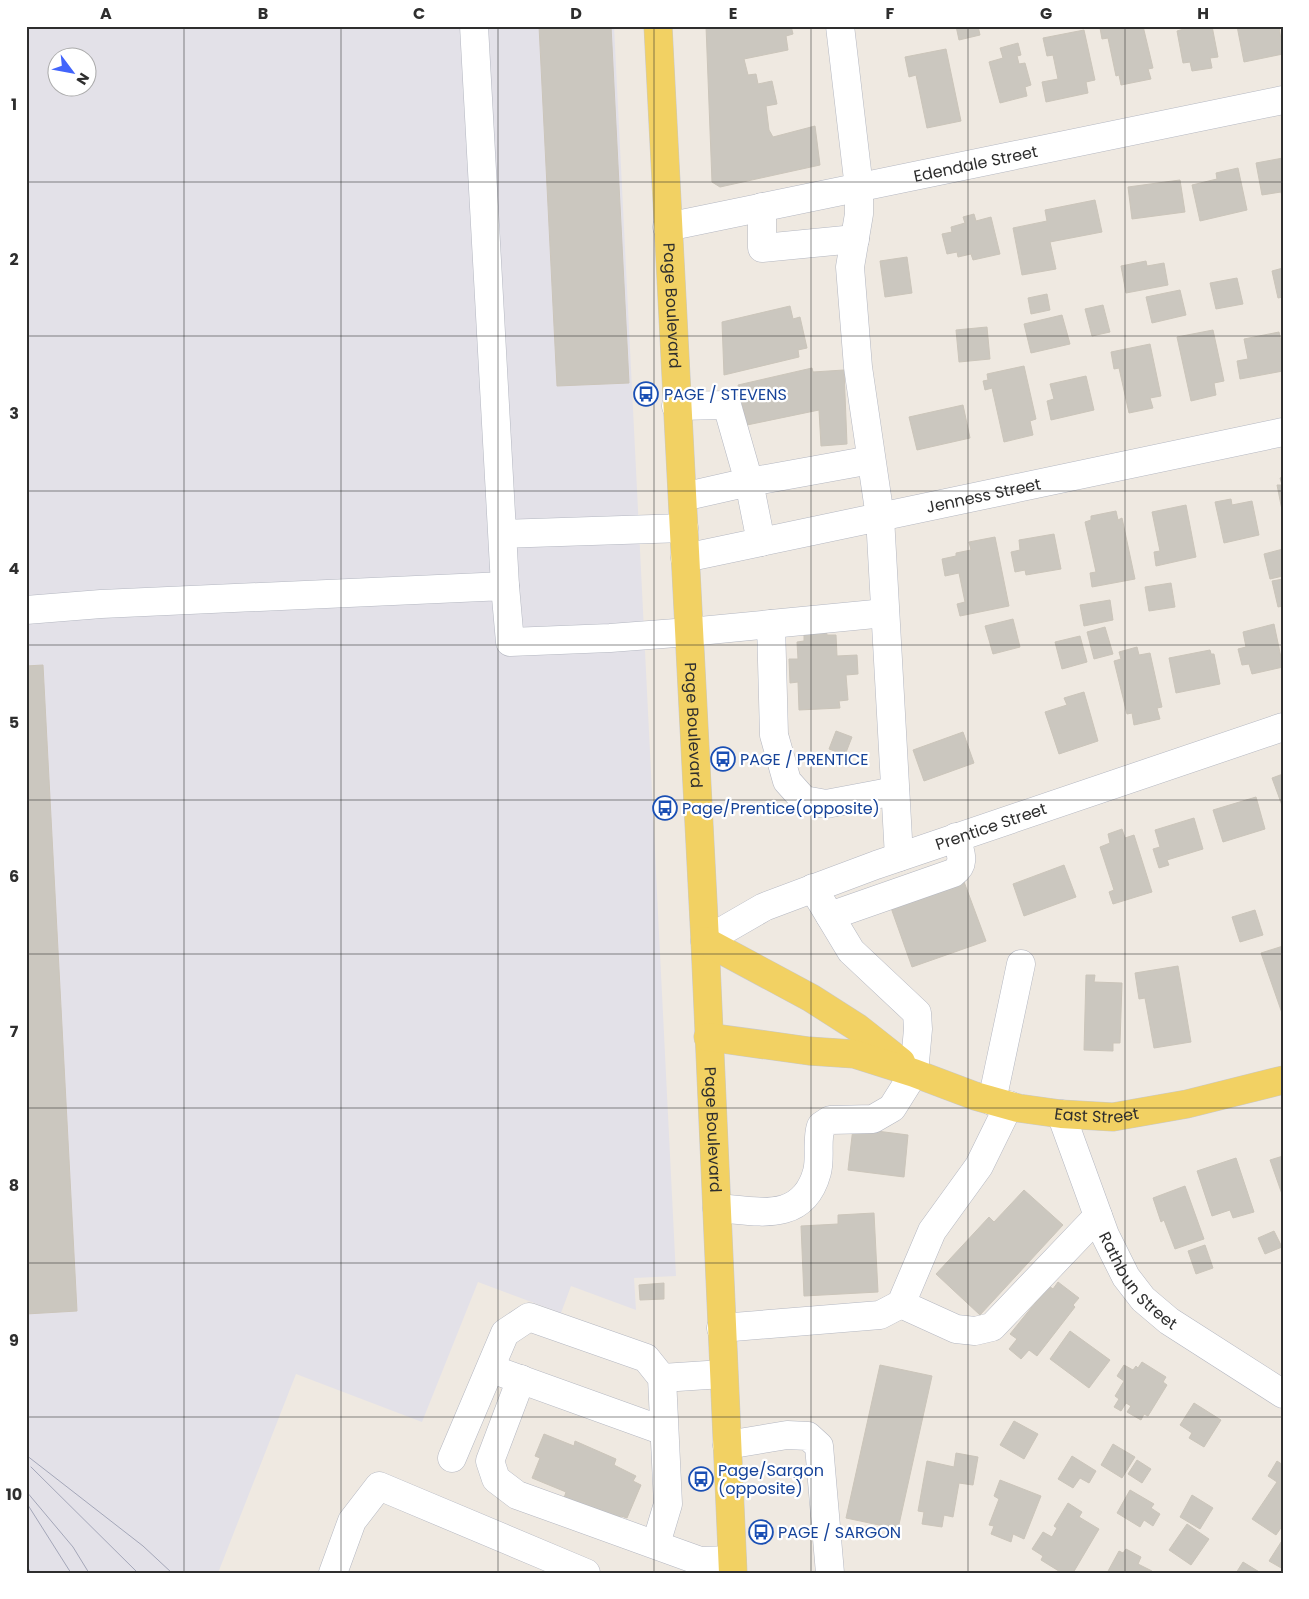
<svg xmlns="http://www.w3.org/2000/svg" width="1309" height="1599" font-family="Poppins,sans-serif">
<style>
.industrial{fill:#e3e1e8;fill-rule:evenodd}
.building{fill:#cbc7bf;stroke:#cbc5ba}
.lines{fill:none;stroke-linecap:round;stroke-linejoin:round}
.minor-casing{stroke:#b4b7c1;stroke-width:29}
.major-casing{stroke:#c9c9c9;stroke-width:29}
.minor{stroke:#fff;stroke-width:28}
.major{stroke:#f2d163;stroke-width:28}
.tram{stroke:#a3a6b8;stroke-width:1}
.grid{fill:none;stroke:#2e2e2e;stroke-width:1;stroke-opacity:0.55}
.labels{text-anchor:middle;stroke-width:4.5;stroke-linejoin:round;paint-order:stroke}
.street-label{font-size:16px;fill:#2e2e2e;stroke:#fff}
.transit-label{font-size:16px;fill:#164399;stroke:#fff;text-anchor:start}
.neatline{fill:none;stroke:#2e2e2e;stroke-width:2}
.grid-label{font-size:16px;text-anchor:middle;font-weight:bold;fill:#2e2e2e}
</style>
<rect width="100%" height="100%" fill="#efe9e1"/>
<!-- industrial -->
<path class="industrial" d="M 26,26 L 614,26 L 676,1276 L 634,1278 L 636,1310 L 571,1286 L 561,1313 L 478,1282 L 422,1422 L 296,1374 L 218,1573 L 26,1573 ZM 58,58 L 88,58 L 88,88 L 58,88 Z"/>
<!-- building -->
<g class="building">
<polygon points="539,26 611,26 629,383 557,386"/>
<polygon points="706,26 791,26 793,34 786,36 788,50 744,59 748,75 756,74 758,84 772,81 777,104 766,106 769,130 773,137 815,126 820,165 720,187 712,182"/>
<polygon points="956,26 978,26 980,35 959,40"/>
<polygon points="1105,26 1143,26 1153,68 1148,69 1151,79 1121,85 1119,75 1116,76 1108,38 1102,39 1100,28"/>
<polygon points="1194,26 1212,26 1218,57 1210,58 1212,68 1192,71 1190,62 1183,63 1177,31"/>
<polygon points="1237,26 1279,26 1283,54 1244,62"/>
<polygon points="1084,30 1095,80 1086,82 1088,93 1046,102 1042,82 1058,79 1053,55 1047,56 1043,38"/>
<polygon points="1018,43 1021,55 1017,56 1019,64 1025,63 1031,85 1025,87 1027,96 1000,103 989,62 1003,58 1000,48"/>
<polygon points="946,49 961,121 927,128 916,75 909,77 905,57"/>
<polygon points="1283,158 1283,200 1281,192 1262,195 1256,163"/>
<polygon points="1238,168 1247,210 1200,221 1192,185 1217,179 1216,173"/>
<polygon points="1180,180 1185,212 1132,219 1128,187"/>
<polygon points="1095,200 1102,232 1050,242 1056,269 1022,275 1013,228 1047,221 1045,210"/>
<polygon points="974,214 976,221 991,217 1000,254 973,260 971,254 958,257 957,252 947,254 942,234 952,232 951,227 965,223 963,217"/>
<polygon points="907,257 912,293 885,297 880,261"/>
<polygon points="1146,261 1147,266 1164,263 1168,285 1126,293 1121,266"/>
<polygon points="1283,268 1283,297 1278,298 1272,271"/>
<polygon points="1237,278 1243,304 1216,309 1210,283"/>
<polygon points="1180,290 1186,315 1152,323 1146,297"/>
<polygon points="1047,294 1050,310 1031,314 1028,298"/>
<polygon points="1103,305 1110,332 1092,336 1085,309"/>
<polygon points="790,306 793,319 800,317 807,348 798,350 799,357 724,375 722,322"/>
<polygon points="1062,315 1070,344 1031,353 1024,324"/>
<polygon points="987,327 990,359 959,362 956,330"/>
<polygon points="1213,330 1224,381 1214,383 1216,395 1191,401 1177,337"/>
<polygon points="1279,332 1283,350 1283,371 1240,379 1237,361 1248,359 1244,339"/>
<polygon points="1150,344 1161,396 1150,398 1153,408 1129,413 1119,368 1114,369 1111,352"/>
<polygon points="1024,366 1036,419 1030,421 1033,435 1004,442 992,388 985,390 983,381 988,380 987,374"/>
<polygon points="812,368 813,372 844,370 847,444 821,446 819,410 747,425 738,385"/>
<polygon points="1086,376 1094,410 1051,420 1047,401 1054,399 1050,384"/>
<polygon points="963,405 970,438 917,450 909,417"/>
<polygon points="1283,477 1283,515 1277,485 1282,485 1280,478"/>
<polygon points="1231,499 1232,505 1252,501 1259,535 1224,543 1215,502"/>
<polygon points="1186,505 1196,557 1156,566 1154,552 1160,551 1152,512"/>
<polygon points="1116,511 1118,520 1122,518 1135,579 1092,587 1090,573 1096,572 1085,522 1091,520 1091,516"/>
<polygon points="1054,534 1061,569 1026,575 1025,570 1015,572 1011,552 1020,550 1019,540"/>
<polygon points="995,537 1009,606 960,616 957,604 965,602 959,573 945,576 942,559 956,556 956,553 971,550 969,542"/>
<polygon points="1283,549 1283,576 1270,579 1264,554"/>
<polygon points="1283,579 1283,606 1278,607 1272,581"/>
<polygon points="1171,583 1175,607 1149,611 1145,587"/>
<polygon points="1110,600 1113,620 1084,626 1080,605"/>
<polygon points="1013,619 1020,647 993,654 985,626"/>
<polygon points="1274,624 1283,667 1252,674 1249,664 1242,665 1238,649 1246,647 1243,632"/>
<polygon points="1105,627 1113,654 1094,659 1087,632"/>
<polygon points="826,629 827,635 836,635 837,656 857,655 858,674 846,675 848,700 839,701 840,708 799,710 798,682 790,683 789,659 798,659 797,642 804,641 804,630"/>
<polygon points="1080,636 1087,662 1062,669 1055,642"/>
<polygon points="1137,647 1139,655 1150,653 1162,707 1157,708 1160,719 1134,725 1132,713 1127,714 1114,661 1121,659 1119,652"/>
<polygon points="1210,650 1211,654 1214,654 1220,684 1176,693 1169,658"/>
<polygon points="43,665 77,1311 26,1314 26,666"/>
<polygon points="1084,692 1098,741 1059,754 1045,712 1067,705 1064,698"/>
<polygon points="836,731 852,737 845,755 829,749"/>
<polygon points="963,732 974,763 924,781 913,750"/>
<polygon points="1283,774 1283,808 1272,778"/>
<polygon points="1256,797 1265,829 1223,842 1213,810"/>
<polygon points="1194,818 1203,849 1167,860 1169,865 1159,868 1153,849 1160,847 1155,830"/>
<polygon points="1122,829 1125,838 1134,835 1152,892 1113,904 1109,892 1114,890 1100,847 1110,843 1108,834"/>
<polygon points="1064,865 1076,897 1024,916 1013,884"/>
<polygon points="963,879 986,941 912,967 890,905"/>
<polygon points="1255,910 1263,935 1240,942 1232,917"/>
<polygon points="1283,946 1283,1016 1261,953"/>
<polygon points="1178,966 1191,1042 1154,1048 1145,998 1139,999 1135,973"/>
<polygon points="1086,975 1095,975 1094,982 1122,983 1120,1043 1113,1043 1113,1051 1084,1050"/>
<polygon points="853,1128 908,1135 904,1177 848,1170"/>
<polygon points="1283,1156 1283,1197 1270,1160"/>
<polygon points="1236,1158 1254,1212 1233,1218 1230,1210 1212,1216 1197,1171"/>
<polygon points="1185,1186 1204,1239 1175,1249 1164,1220 1161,1222 1153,1198"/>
<polygon points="1024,1190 1063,1225 980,1315 936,1274 989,1217 994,1222"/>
<polygon points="874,1213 878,1292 804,1296 801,1226 838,1224 838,1215"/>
<polygon points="1274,1231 1282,1247 1265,1254 1258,1238"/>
<polygon points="1205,1245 1213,1268 1196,1274 1188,1251"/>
<polygon points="1058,1282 1079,1298 1073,1305 1075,1307 1037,1356 1029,1350 1021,1359 1009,1349 1017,1339 1010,1334 1049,1286 1053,1289"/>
<polygon points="664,1283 664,1299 640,1300 639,1285"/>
<polygon points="1070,1331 1110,1360 1089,1388 1050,1359"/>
<polygon points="1142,1362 1166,1377 1163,1382 1167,1385 1148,1416 1144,1414 1141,1420 1127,1412 1131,1406 1126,1403 1121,1411 1114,1407 1119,1399 1115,1396 1124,1381 1117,1376 1124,1365 1133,1370 1136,1366 1138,1368"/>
<polygon points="880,1365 932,1376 898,1529 846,1518"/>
<polygon points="1194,1403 1221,1420 1204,1447 1189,1438 1192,1433 1180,1425"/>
<polygon points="1014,1421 1038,1434 1024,1459 1000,1445"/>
<polygon points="544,1434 574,1446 575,1441 616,1459 614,1465 636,1476 633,1481 641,1485 627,1518 621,1516 619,1521 564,1498 566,1492 532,1478 540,1458 535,1456"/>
<polygon points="1113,1444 1135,1457 1122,1478 1101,1465"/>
<polygon points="956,1453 978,1457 973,1485 959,1483 953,1517 944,1515 942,1527 922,1524 924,1512 918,1511 927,1461 954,1467"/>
<polygon points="1072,1456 1096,1471 1089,1483 1080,1478 1073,1488 1058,1479"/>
<polygon points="1137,1460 1151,1469 1142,1483 1128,1474"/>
<polygon points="1277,1461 1283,1465 1283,1525 1276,1535 1252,1519 1277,1482 1268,1476"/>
<polygon points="1000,1480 1041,1496 1024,1539 1013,1534 1011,1542 991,1534 994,1526 989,1525 999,1499 994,1496"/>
<polygon points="1130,1490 1154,1504 1151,1508 1160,1514 1153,1526 1144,1520 1140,1527 1117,1513"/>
<polygon points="1192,1495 1213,1508 1200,1529 1180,1517"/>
<polygon points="1068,1503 1082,1512 1079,1517 1099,1529 1073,1573 1062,1573 1041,1560 1043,1556 1032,1549 1043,1532 1052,1537 1057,1528 1054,1526"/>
<polygon points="1187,1524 1209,1539 1191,1565 1169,1550"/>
<polygon points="1283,1539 1283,1569 1269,1561"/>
<polygon points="1126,1549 1141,1557 1138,1564 1152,1571 1151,1573 1107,1573 1119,1551 1123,1553"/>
<polygon points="1243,1562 1261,1573 1236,1573"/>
</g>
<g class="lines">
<!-- minor casing -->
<g class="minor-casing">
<g id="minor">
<polyline points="474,26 505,586"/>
<polyline points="840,26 859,188 859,214 850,267 858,367 880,517 899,857"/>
<polyline points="762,207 762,248 855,239"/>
<path id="s1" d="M 667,227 L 1283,100"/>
<polyline points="676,406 727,405 749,482 683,497"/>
<polyline points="503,534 684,528"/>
<polyline points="761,542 749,482 871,460"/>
<path id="s2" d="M 685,558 L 1283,432"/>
<polyline points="26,610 101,604 505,586 510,642 610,638 689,632 885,613"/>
<polyline points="771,624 774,735 787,781 804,800 826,804 895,791"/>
<path d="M 830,916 L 953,873 C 967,863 960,852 956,837"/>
<path id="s3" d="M 705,941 L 764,907 L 876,865 L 1283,727"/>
<polyline points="992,1101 1021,964"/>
<path id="s4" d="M 1061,1114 L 1105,1235 L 1126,1277 L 1143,1299 L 1169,1321 L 1283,1394"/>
<path d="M 717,1208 C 757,1211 803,1224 817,1172 C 821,1157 816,1141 821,1126 L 830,1120 L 873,1119 L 892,1108 L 914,1073 L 918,1029 L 917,1013 L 851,951 L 813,888"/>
<polyline points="901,1304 956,1329 975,1331 992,1327 1098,1216"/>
<polyline points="721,1328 880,1315 901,1304 932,1231 979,1166 1009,1105"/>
<polyline points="503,1373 664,1431"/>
<polyline points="662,1378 723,1374"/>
<polyline points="521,1379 490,1461 496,1479 517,1495 700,1561 732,1560"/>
<polyline points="727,1445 787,1435 808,1436 819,1446 830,1573"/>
<polyline points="452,1458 505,1333 529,1317 646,1358 662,1378 668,1504 656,1544"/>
<polyline points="333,1573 352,1521 379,1486 586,1573"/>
</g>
</g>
<!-- major casing -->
<g class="major-casing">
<g id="major">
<path id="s5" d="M 658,26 L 705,941 L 733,1573"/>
<polyline points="705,941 811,998 858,1028 901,1062"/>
<path id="s6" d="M 708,1037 L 809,1051 L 854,1054 L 914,1073 L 975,1096 L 1018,1108 L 1061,1114 L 1113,1117 L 1187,1104 L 1283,1080"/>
</g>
</g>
<!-- minor -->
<use href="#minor" class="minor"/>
<!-- major -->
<use href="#major" class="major"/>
<!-- tram -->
<g class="tram">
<polyline points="26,1455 143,1546 172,1573"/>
<polyline points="31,1467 138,1573"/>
<polyline points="26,1491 73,1547 89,1573"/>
<polyline points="26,1502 71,1573"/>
<polyline points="26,1565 31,1573"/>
</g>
</g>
<!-- grid -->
<path class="grid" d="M 184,26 L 184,1573M 341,26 L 341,1573M 498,26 L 498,1573M 654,26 L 654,1573M 811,26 L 811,1573M 968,26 L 968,1573M 1125,26 L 1125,1573M 26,182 L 1283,182M 26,336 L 1283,336M 26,491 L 1283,491M 26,645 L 1283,645M 26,800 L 1283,800M 26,954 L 1283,954M 26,1108 L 1283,1108M 26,1263 L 1283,1263M 26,1417 L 1283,1417"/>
<!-- icons -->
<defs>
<g id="bus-ring" transform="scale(1.25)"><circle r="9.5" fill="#fff" stroke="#1a4fb4" stroke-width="1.5"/><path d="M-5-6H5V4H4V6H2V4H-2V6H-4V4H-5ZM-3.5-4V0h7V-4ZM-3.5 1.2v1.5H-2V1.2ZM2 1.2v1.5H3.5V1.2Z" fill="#1a4fb4"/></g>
</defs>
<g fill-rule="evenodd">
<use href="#bus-ring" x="646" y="394"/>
<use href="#bus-ring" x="723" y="759"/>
<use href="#bus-ring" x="665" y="808"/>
<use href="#bus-ring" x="701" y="1479"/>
<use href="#bus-ring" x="761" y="1532"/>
</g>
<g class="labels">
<!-- street labels -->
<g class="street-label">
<text dy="6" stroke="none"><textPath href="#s1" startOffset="315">Edendale Street</textPath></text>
<text dy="6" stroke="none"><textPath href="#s5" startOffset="280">Page Boulevard</textPath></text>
<text dy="6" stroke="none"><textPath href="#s2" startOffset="305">Jenness Street</textPath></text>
<text dy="6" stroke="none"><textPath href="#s5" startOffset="700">Page Boulevard</textPath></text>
<text dy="6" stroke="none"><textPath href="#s3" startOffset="309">Prentice Street</textPath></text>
<text dy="6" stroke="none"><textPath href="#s6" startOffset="399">East Street</textPath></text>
<text dy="6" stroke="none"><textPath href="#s5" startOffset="1105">Page Boulevard</textPath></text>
<text dy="6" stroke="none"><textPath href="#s4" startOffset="186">Rathbun Street</textPath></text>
</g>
<!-- transit labels -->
<g class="transit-label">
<text x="664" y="400">PAGE / STEVENS</text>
<text x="740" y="765">PAGE / PRENTICE</text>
<text x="682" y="814">Page/Prentice(opposite)</text>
<text x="718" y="1476">Page/Sargon<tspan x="718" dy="18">(opposite)</tspan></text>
<text x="778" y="1538">PAGE / SARGON</text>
</g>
</g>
<!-- border -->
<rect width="1309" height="1599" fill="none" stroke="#ffffff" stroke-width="55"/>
<!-- north arrow -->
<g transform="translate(72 72) rotate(122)"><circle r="24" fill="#ffffff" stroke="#ababab"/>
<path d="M0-4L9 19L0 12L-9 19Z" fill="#4264fb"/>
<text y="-8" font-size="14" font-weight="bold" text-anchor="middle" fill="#2e2e2e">N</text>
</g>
<rect x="28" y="28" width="1254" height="1544" class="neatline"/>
<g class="grid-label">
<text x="106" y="19">A</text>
<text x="263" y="19">B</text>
<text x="419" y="19">C</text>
<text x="576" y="19">D</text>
<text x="733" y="19">E</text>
<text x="890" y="19">F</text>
<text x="1046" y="19">G</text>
<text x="1203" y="19">H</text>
<text x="14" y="110">1</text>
<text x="14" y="265">2</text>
<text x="14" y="419">3</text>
<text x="14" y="574">4</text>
<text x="14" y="728">5</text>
<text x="14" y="882">6</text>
<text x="14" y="1037">7</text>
<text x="14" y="1191">8</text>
<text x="14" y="1346">9</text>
<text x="14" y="1500">10</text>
</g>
</svg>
